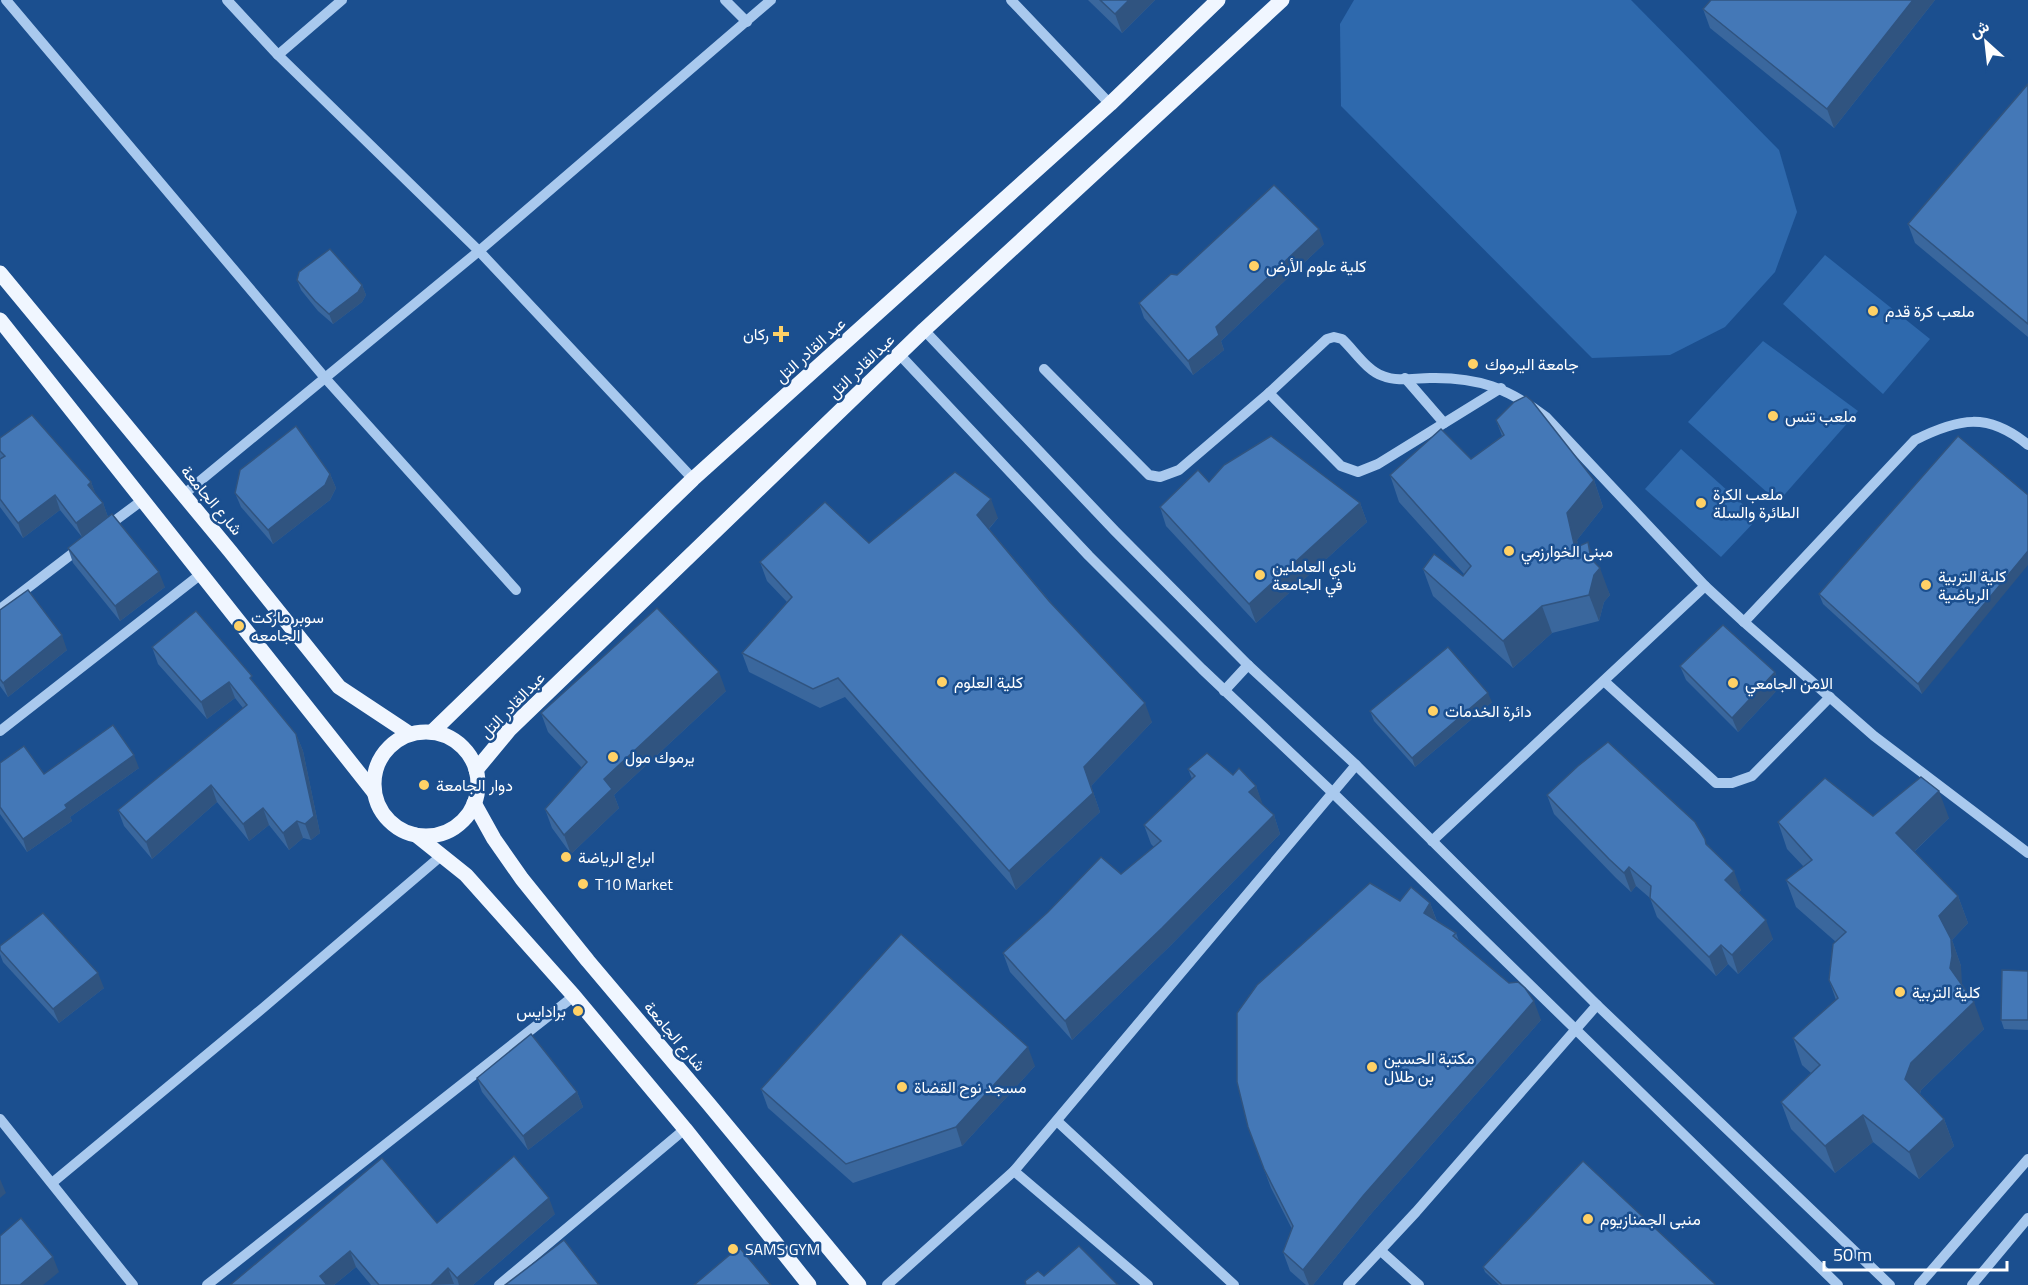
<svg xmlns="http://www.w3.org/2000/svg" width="2028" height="1285" font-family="'Titillium Web',Vazirmatn,sans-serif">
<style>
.green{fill:#2e69ad}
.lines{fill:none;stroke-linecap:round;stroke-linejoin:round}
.minor{stroke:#a9c9ee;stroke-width:10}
.major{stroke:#f0f6ff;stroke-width:15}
.wall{fill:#3a679d}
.shaded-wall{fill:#305480}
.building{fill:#4478b7;stroke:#305480;stroke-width:1.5}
.poi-dot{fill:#ffd166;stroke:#1b4f8f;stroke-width:2}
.labels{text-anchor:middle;stroke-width:5;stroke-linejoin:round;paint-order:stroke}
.poi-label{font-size:16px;fill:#fff;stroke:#1b4f8f;text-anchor:start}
.street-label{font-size:16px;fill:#fff;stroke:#1b4f8f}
</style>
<rect width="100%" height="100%" fill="#1b4f8f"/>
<!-- green -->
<g class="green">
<polygon points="1354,0 1631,0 1779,150 1797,212 1775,272 1725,327 1670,355 1592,358 1341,106 1340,24"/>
<polygon points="1825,255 1930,339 1883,394 1783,304"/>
<polygon points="1763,341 1858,411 1778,502 1688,422"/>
<polygon points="1681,449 1758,518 1721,557 1645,489"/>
</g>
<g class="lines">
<!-- minor -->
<g class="minor">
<polyline points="6,0 326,379 516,590"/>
<polyline points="227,0 278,55 479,251 693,479"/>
<polyline points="725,0 747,22"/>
<polyline points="1011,0 1110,104"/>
<polyline points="278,55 342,0"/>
<polyline points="924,330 1115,531 1248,665 1356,765 1597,1005 1890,1285"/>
<polyline points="899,354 1089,556 1202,669 1333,793 1838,1285"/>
<path d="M 1044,369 L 1149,475 L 1160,477 L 1179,470 L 1269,393 L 1327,339 L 1334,337 L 1342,339 C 1354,350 1367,371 1383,376 C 1397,382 1415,378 1430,378 C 1478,377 1508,388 1546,417 L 1705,586 L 1744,622 L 1874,736 L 2028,853"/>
<polyline points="1405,378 1444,423"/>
<polyline points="1269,393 1341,466 1358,472 1378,464 1501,388"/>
<polyline points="183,495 479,251 771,0"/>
<polyline points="105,528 144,499"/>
<polyline points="0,609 81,547"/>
<path d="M 1744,622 L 1915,440 C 1959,418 1988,412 2028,445"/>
<polyline points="1604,681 1716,783 1732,783 1752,776 1830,697"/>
<polyline points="1224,691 1248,665"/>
<polyline points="0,731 201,574"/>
<polyline points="1432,841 1705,586"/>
<polyline points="0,1119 133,1285"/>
<polyline points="1057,1121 1234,1285"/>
<polyline points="1014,1171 1148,1285"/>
<polyline points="52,1183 263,1008 441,856"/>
<polyline points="1381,1251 1419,1285"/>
<polyline points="207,1285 574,996"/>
<polyline points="499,1285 685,1129"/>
<polyline points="887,1285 1014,1171 1356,765"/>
<polyline points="1348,1285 1416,1212 1597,1005"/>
<polyline points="1919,1285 2028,1159"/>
<polyline points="1972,1285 2028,1218"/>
</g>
<!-- major -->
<g class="major">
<polyline points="0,273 230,551 339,687 410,734"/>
<polyline points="0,320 374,792"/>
<polyline points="432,732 693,479 1110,104 1218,0"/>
<circle cx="426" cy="784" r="52"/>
<polyline points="476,770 510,729 924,330 1282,0"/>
<polyline points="474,803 494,839 522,879 588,961 708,1103 859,1285"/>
<polyline points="416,835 466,875 574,996 685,1129 809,1285"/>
</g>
</g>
<!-- wall -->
<g class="wall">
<polygon points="1088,0 1155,0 1122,33"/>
<polygon points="1935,0 1834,128 1710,28 1703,9"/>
<polygon points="2028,84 2028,337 1915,243 1908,224"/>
<polygon points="1324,244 1221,341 1224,350 1193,375 1144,318 1139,303 1177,275"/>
<polygon points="297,280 362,285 366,295 362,302 333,324 318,311 301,290"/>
<polygon points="1496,420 1594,480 1603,507 1577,540 1578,546 1596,564 1610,595 1604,602 1599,621 1552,633 1513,668 1433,596 1423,569 1463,576 1464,574 1399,502 1390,475 1471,459 1502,436"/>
<polygon points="1958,436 1922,694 1823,604 1819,594"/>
<polygon points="0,438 91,482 95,493 103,503 108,517 82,537 60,510 23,538 0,507"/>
<polygon points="330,474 336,488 330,500 273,544 241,507 235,493"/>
<polygon points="1360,503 1367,522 1256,623 1166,526 1160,507"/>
<polygon points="998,518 989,529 1152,722 1091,786 1100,812 1016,890 845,697 820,708 749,672 742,653 787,602 767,581 760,562 869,543"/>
<polygon points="68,548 165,587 120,621 73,563"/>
<polygon points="0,610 67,650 8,697 0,686"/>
<polygon points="152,647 255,684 296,734 303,751 320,833 311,840 303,838 289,850 269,825 249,841 217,802 152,859 124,826 118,810 243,708 235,698 207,719 158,664"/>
<polygon points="1680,666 1775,672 1780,687 1738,732 1686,680"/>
<polygon points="726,691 614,795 619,808 571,854 552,828 545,809 582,768 548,732 541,713"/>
<polygon points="1492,702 1415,767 1374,721 1370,711"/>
<polygon points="0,763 44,774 139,768 70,817 72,821 27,852 0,814"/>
<polygon points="1188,769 1233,775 1256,786 1262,804 1274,815 1280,834 1169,947 1072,1040 1010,972 1003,953 1048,912 1121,874 1154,847 1151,844 1144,825 1192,779"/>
<polygon points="1547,795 1708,845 1741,890 1738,893 1773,939 1738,974 1728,964 1716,976 1657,917 1650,898 1636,886 1631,892 1616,878 1554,814"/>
<polygon points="1873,816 1949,818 1914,852 1958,896 1968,923 1952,940 1961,966 1961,984 1984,1029 1921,1090 1920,1094 1944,1119 1954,1146 1919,1179 1873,1142 1835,1173 1791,1129 1781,1102 1811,1073 1802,1065 1793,1038 1836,1000 1829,980 1836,942 1796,907 1786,880 1804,867 1787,849 1778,822"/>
<polygon points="1400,901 1430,903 1437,921 1456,933 1459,941 1541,1020 1370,1215 1313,1285 1306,1285 1290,1271 1283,1252 1292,1229 1271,1188 1248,1127"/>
<polygon points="0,946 104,988 59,1023 3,962 0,954"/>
<polygon points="2028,971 2028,1030 2004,1029 2001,1020"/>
<polygon points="1035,1066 962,1146 853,1183 768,1108 761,1089"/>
<polygon points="477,1078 577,1092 583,1107 528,1150 482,1092"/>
<polygon points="555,1214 473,1285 371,1285 356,1267 334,1285 230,1285 437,1223"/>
<polygon points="1483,1267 1716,1285 1499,1285 1485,1272"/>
</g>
<!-- shaded-wall -->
<g class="shaded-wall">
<polygon points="1129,0 1155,0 1122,33 1115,14"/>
<polygon points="1913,0 1935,0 1834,128 1827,109"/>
<polygon points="1319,229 1324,244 1221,341 1224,350 1193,375 1188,361 1216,327"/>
<polygon points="362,285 366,295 362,302 333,324 329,314"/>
<polygon points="330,474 336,488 330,500 273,544 268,530"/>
<polygon points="1594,480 1603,507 1577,540 1585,575 1575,548 1567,513"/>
<polygon points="91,482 97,497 88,485"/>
<polygon points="55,495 60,510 23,538 18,523"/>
<polygon points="991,499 998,518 984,534 977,515"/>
<polygon points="103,503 108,517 82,537 76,523"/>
<polygon points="1360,503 1367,522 1256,623 1249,604"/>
<polygon points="1588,542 1598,569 1600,568 1610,595 1604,602 1599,621 1589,595 1591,559"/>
<polygon points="2028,551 2028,565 1922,694 1918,684"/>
<polygon points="159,572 165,587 120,621 115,606"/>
<polygon points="1542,606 1552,633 1513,668 1503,641"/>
<polygon points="62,635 67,650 8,697 3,683"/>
<polygon points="719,672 726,691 614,795 619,808 571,854 564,835 604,779"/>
<polygon points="1775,672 1780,687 1738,732 1732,718"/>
<polygon points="229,682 235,698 207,719 201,702"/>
<polygon points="1488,693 1492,702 1415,767 1412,758"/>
<polygon points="1145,703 1152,722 1091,786 1100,812 1016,890 1009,871 1084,767"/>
<polygon points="296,734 303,751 320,833 311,840 305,824"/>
<polygon points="134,755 139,768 70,817 72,821 27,852 23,839 65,805"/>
<polygon points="211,785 217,802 152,859 146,842"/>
<polygon points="1256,786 1263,805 1249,792"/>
<polygon points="1939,791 1949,818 1905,860 1896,833"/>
<polygon points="263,808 269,825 249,841 243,824"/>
<polygon points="1274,815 1280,834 1169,947 1072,1040 1065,1021"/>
<polygon points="297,821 303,838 289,850 283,833"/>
<polygon points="1629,867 1636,886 1631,892 1624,873"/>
<polygon points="1734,871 1741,890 1732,899 1725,880"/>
<polygon points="1958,896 1968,923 1952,940 1961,966 1962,983 1960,995 1950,968 1939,916"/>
<polygon points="1430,903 1437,922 1424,913"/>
<polygon points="1766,920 1773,939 1738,974 1732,955"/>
<polygon points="1721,945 1728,964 1716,976 1709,957"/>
<polygon points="98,973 104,988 59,1023 53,1009"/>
<polygon points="1534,1001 1541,1020 1370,1215 1313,1285 1309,1285 1303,1270 1363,1196"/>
<polygon points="1974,1002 1984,1029 1921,1090 1915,1106 1905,1079 1911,1063"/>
<polygon points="1028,1047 1035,1066 962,1146 956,1127"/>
<polygon points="577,1092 583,1107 528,1150 523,1136"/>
<polygon points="1863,1115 1873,1142 1835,1173 1825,1146"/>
<polygon points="1944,1119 1954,1146 1919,1179 1909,1152"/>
<polygon points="0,1179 6,1193 0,1198"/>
<polygon points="549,1198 555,1214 473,1285 459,1285 457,1278"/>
<polygon points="350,1251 356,1267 334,1285 323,1285 320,1276"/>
<polygon points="53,1257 59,1272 43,1285 20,1285"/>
<polygon points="448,1268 454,1284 431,1285"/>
</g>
<!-- building -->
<g class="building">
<polygon points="1100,0 1129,0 1115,14"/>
<polygon points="1711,0 1913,0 1827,109 1703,9"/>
<polygon points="2028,84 2028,324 1908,224"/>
<polygon points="1274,185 1319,229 1216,327 1219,335 1188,361 1139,303 1171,274 1177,275"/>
<polygon points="330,249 362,285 358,292 329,314 315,301 297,280 299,272"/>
<polygon points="1526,396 1532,401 1594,480 1567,513 1575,548 1588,542 1591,559 1600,568 1594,575 1589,595 1542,606 1503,641 1423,569 1434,554 1463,576 1471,566 1390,475 1441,429 1471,459 1504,435 1496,420 1514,402"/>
<polygon points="32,415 91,482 88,485 103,503 76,523 55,495 18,523 0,499 0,459 5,456 0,451 0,438"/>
<polygon points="296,426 330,474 325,485 268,530 235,493 240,470"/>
<polygon points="1271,436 1360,503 1249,604 1160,507 1198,470 1209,482 1224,465"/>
<polygon points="1958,436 2028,495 2028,551 1918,684 1819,594"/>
<polygon points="955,472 991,499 977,515 1049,601 1145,703 1084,767 1093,793 1009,871 838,678 813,689 742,653 792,597 760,562 825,502 869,543"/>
<polygon points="112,514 159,572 115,606 68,548"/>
<polygon points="28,590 62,635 3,683 0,679 0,610"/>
<polygon points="657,608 719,672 604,779 612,789 564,835 545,809 587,762 541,713"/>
<polygon points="196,611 252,676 250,678 296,734 314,816 305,824 297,821 283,833 263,808 243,824 211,785 146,842 118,810 247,705 229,682 201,702 152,647"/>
<polygon points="1723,625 1775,672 1732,718 1680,666"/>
<polygon points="1448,647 1488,693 1412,758 1370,711"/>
<polygon points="113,725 134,755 65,805 67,808 23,839 0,807 0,763 24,746 44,774"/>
<polygon points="1608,742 1695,822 1705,839 1706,844 1734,871 1725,880 1766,920 1732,955 1721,945 1709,957 1650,898 1651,886 1629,867 1624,873 1609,859 1547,795 1578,766"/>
<polygon points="1207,753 1233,775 1239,768 1256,786 1249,792 1274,815 1162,928 1065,1021 1003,953 1048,912 1101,857 1121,874 1161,841 1144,825 1195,776 1188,769"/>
<polygon points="1921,777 1939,791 1896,833 1958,896 1939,916 1951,939 1952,956 1950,968 1974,1002 1911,1063 1905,1079 1944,1119 1909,1152 1863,1115 1825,1146 1781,1102 1820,1065 1793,1038 1838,998 1829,980 1833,944 1846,932 1786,880 1812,860 1778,822 1825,778 1873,816"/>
<polygon points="1370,883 1400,901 1411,887 1430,903 1424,913 1456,933 1453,936 1509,983 1518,982 1525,988 1534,1001 1363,1196 1303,1270 1283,1252 1293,1226 1264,1169 1248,1127 1237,1082 1237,1013 1257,985"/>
<polygon points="43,913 98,973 53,1009 0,950 0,946"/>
<polygon points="901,934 1028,1047 956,1127 846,1164 761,1089"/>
<polygon points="2002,970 2028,971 2028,1020 2001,1020"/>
<polygon points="531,1034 577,1092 523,1136 477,1078"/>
<polygon points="514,1156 549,1198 457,1278 448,1268 431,1285 379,1285 350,1251 320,1276 327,1285 230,1285 382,1158 437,1223"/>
<polygon points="1583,1161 1715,1284 1714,1285 1502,1285 1483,1267"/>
<polygon points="21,1218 53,1257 20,1285 0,1285 0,1236"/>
<polygon points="564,1240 599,1285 505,1285"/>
<polygon points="1079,1246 1118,1285 1026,1285 1025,1281 1038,1271 1044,1276"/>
<polygon points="739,1247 771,1285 694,1285"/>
</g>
<!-- markers -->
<g class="poi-dot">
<circle cx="1254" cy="266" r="6"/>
<circle cx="1873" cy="311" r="6"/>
<path d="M778 325h6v6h6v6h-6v6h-6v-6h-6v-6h6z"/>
<circle cx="1473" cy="364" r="6"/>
<circle cx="1773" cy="416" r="6"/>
<circle cx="1701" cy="503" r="6"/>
<circle cx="1509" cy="551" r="6"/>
<circle cx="1260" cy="575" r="6"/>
<circle cx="1926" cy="585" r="6"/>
<circle cx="239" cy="626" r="6"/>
<circle cx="942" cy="682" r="6"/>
<circle cx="1733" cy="683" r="6"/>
<circle cx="1433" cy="711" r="6"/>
<circle cx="613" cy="757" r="6"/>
<circle cx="424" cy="785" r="6"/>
<circle cx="566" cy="857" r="6"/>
<circle cx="583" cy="884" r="6"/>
<circle cx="1900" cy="992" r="6"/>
<circle cx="578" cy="1011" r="6"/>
<circle cx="1372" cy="1067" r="6"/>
<circle cx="902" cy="1087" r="6"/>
<circle cx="1588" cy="1219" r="6"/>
<circle cx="733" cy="1249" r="6"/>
</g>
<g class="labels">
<!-- poi labels -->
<g class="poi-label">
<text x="1266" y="272">كلية علوم الأرض</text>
<text x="1885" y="317">ملعب كرة قدم</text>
<text x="769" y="340" text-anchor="end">ركان</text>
<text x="1485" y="370">جامعة اليرموك</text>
<text x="1785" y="422">ملعب تنس</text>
<text x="1713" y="500">ملعب الكرة<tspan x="1713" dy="18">الطائرة والسلة</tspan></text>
<text x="1521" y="557">مبنى الخوارزمي</text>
<text x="1272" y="572">نادي العاملين<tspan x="1272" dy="18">في الجامعة</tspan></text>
<text x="1938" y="582">كلية التربية<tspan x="1938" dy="18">الرياضية</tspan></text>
<text x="251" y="623">سوبر ماركت<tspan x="251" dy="18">الجامعه</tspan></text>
<text x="954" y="688">كلية العلوم</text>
<text x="1745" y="689">الامن الجامعي</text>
<text x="1445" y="717">دائرة الخدمات</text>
<text x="625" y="763">يرموك مول</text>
<text x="436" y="791">دوار الجامعة</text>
<text x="578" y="863">ابراج الرياضة</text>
<text x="595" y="890">T10 Market</text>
<text x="1912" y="998">كلية التربية</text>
<text x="566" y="1017" text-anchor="end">برادايس</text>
<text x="1384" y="1064">مكتبة الحسين<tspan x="1384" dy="18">بن طلال</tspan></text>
<text x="914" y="1093">مسجد نوح القضاة</text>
<text x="1600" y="1225">منبى الجمنازيوم</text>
<text x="745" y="1255">SAMS GYM</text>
</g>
<!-- street labels -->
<g class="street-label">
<text transform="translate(810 350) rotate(-42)" y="6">عبد القادر التل</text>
<text transform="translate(861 366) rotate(-44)" y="6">عبدالقادر التل</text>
<text transform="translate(212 500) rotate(50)" y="6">شارع الجامعة</text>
<text transform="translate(512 705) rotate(-46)" y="6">عبدالقادر التل</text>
<text transform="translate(675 1036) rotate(50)" y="6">شارع الجامعة</text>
</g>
</g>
<!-- north arrow -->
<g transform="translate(1986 42) rotate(333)" stroke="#1b4f8f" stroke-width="4.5" paint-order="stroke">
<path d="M0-4.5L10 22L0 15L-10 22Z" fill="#ffffff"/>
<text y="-9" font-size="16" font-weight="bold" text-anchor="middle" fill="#ffffff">ش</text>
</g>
<!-- scale -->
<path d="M1824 1261v9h183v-9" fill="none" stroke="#ffffff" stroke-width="3"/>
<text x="1833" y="1261" font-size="18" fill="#ffffff" stroke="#1b4f8f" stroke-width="4.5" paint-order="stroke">50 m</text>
</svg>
